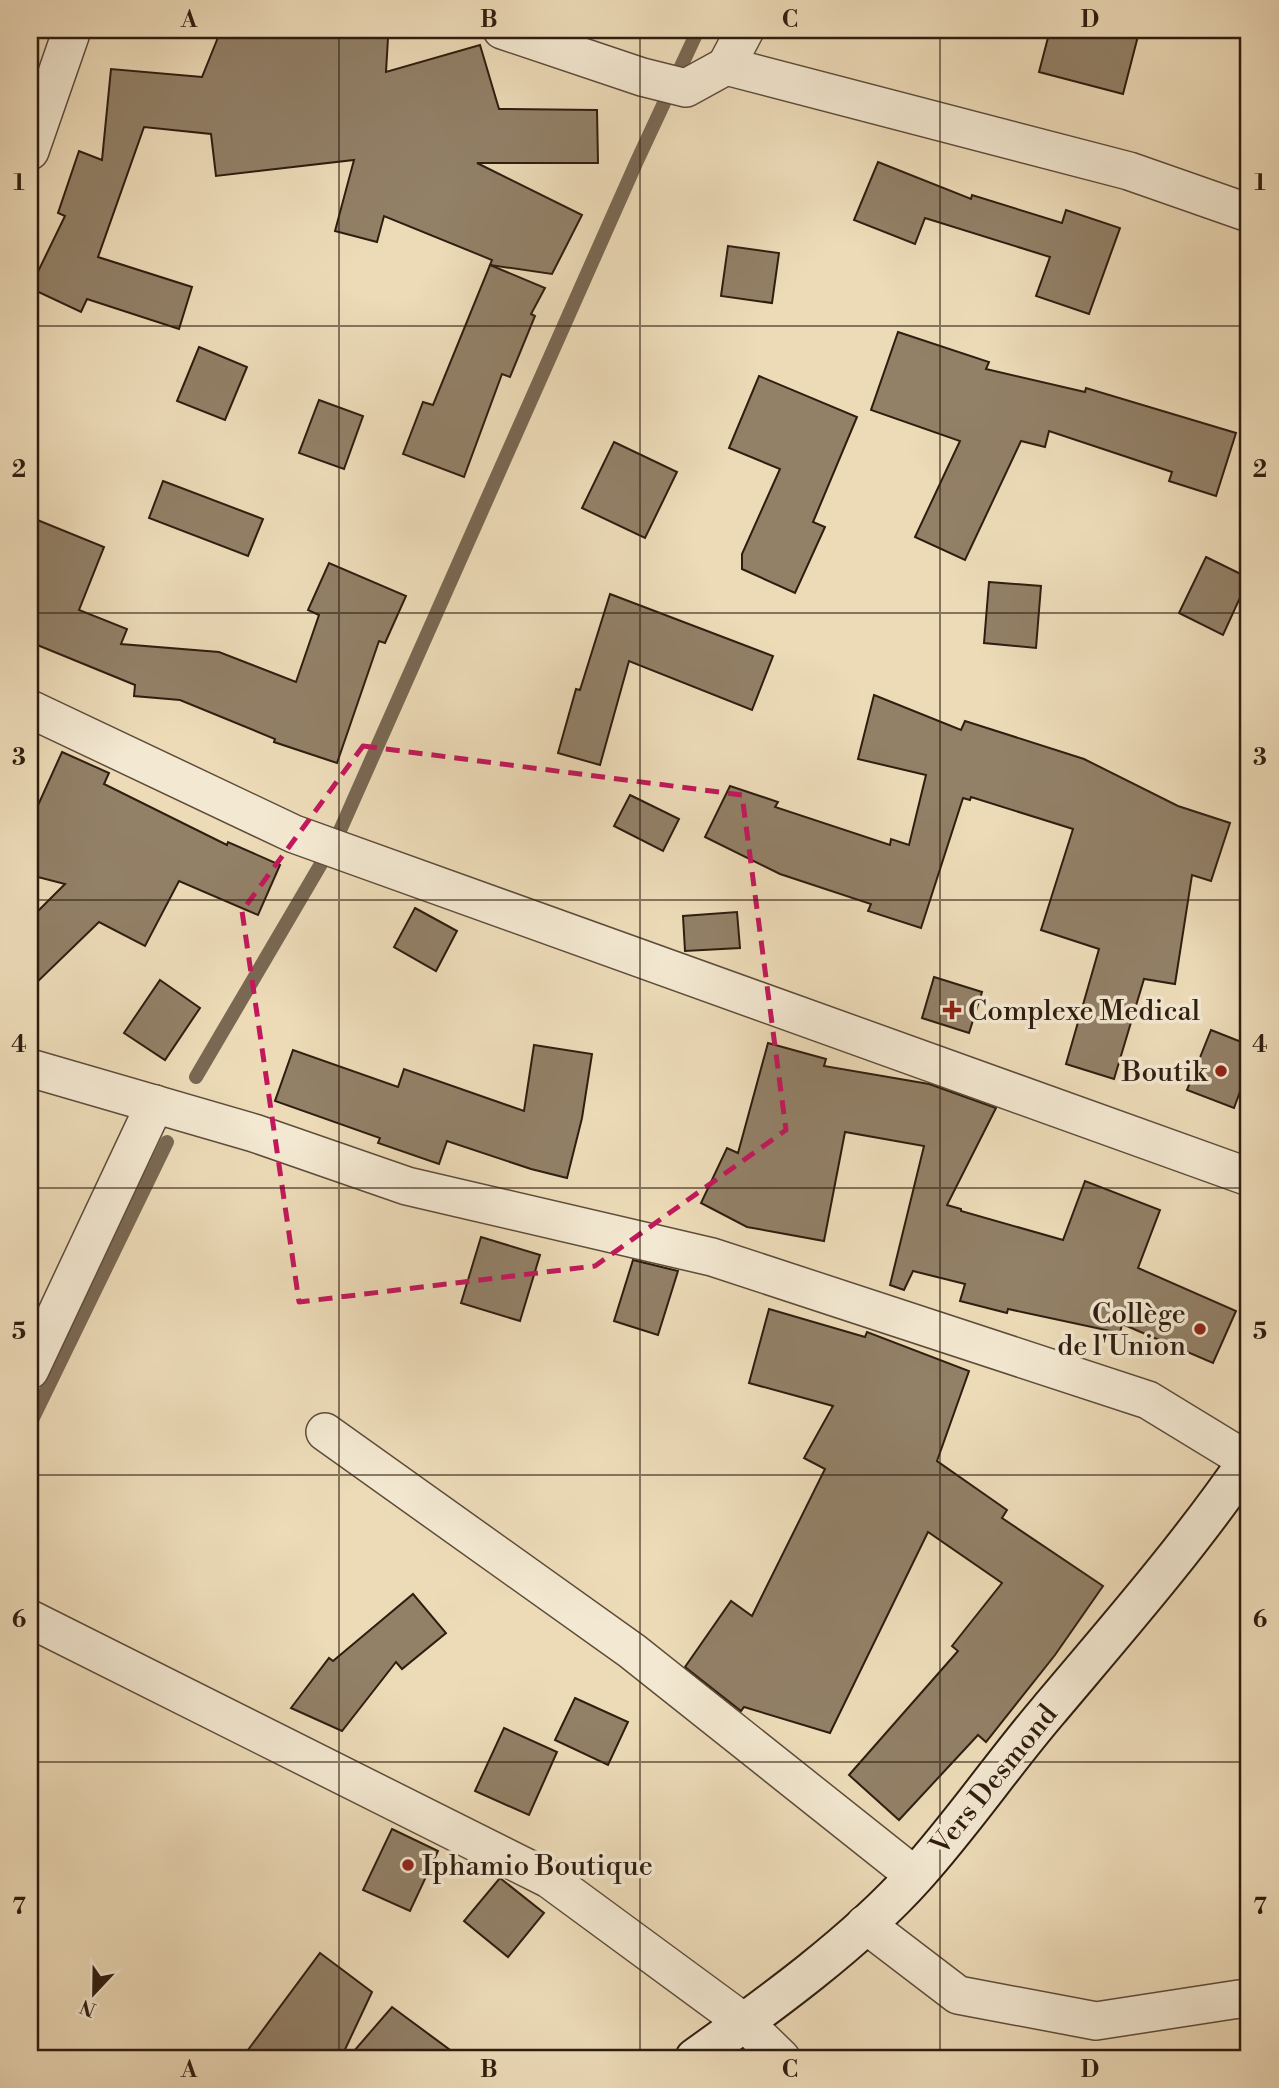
<svg xmlns="http://www.w3.org/2000/svg" width="1279" height="2088" font-family="'Libre Bodoni',serif">
<style>
.lines{fill:none;stroke-linecap:round;stroke-linejoin:round}
.stream{stroke:#7a6853;stroke-width:14}
.building{fill:#928067;stroke:#2f1d10;stroke-width:2}
.street-casing{stroke:#5e4c3a;stroke-width:40}
.secondary-casing{stroke:#2f1d10;stroke-width:42}
.street{stroke:#f3e8d1;stroke-width:37}
.secondary{stroke:#f3e8d1;stroke-width:38}
.marked{fill:none;stroke:#c2185b;stroke-width:5;stroke-dasharray:14 9;stroke-linejoin:round}
.grid{fill:none;stroke:#2f1d10;stroke-width:2;stroke-opacity:0.55}
.poi-dot{fill:#8f2418;stroke:#f3e8d1;stroke-width:2.5}
.labels{text-anchor:middle;stroke-width:7;stroke-linejoin:round;paint-order:stroke}
.poi-label{font-size:28px;fill:#2f1d10;stroke:#f3e8d1;text-anchor:start}
.street-label{font-size:28px;fill:#2f1d10;stroke:#f3e8d1}
.neatline{fill:none;stroke:#2f1d10;stroke-width:2.5}
.grid-label{font-size:23px;text-anchor:middle;font-weight:bold;fill:#2f1d10}
</style>
<rect width="100%" height="100%" fill="#eddbb8"/>
<filter id="stains"><feTurbulence type="fractalNoise" baseFrequency=".00286" numOctaves="4"/><feColorMatrix values="0 0 0 0 .2 0 0 0 0 .09 0 0 0 0 .02 0 0 0 .5 -.17"/></filter>
<radialGradient id="worn" r=".72"><stop offset=".6" stop-color="#630" stop-opacity="0"/><stop offset="1" stop-color="#630" stop-opacity=".3"/></radialGradient>
<g class="lines">
<!-- stream -->
<g class="stream">
<polyline points="196,1077 338,835 637,161 698,30"/>
<polyline points="30,1424 167,1142"/>
</g>
</g>
<!-- building -->
<g class="building">
<polygon points="221,30 388,38 386,72 480,45 499,109 597,110 598,163 477,163 582,215 552,274 490,265 492,260 384,216 377,242 335,231 354,160 216,176 211,134 144,127 98,257 192,287 179,329 87,299 81,312 30,288 65,216 58,213 79,151 102,160 111,69 202,77"/>
<polygon points="1050,30 1113,30 1138,36 1123,94 1039,72"/>
<polygon points="878,162 971,199 972,195 1062,223 1066,210 1120,228 1089,314 1036,296 1050,257 925,218 915,244 854,220"/>
<polygon points="728,246 779,253 772,303 721,296"/>
<polygon points="490,265 545,288 531,314 535,316 510,377 502,374 464,477 403,454 423,402 433,405"/>
<polygon points="898,332 989,362 986,369 1085,392 1086,388 1236,433 1216,496 1169,481 1172,472 1049,431 1045,447 1021,441 965,560 915,537 960,441 871,410"/>
<polygon points="199,347 247,367 225,420 177,401"/>
<polygon points="759,376 857,417 813,522 825,527 795,593 742,569 742,554 780,469 729,448"/>
<polygon points="319,400 363,416 344,469 299,453"/>
<polygon points="614,442 677,472 645,538 582,508"/>
<polygon points="163,481 263,519 248,556 149,518"/>
<polygon points="30,517 104,547 79,610 127,629 121,644 219,652 296,682 319,615 308,610 329,563 406,596 385,643 379,641 337,763 274,742 275,739 180,700 134,696 135,685 30,642"/>
<polygon points="1206,557 1249,578 1223,635 1179,613"/>
<polygon points="989,582 1041,586 1036,648 984,643"/>
<polygon points="610,594 773,656 752,710 629,661 600,765 558,753 576,689 580,690"/>
<polygon points="874,695 961,730 965,721 1084,759 1178,806 1230,823 1211,881 1192,875 1175,984 1144,979 1114,1079 1066,1064 1099,949 1041,930 1073,829 971,797 970,800 963,798 921,928 868,911 871,904 780,874 705,837 730,786 778,802 775,807 890,845 891,839 909,845 926,775 858,759"/>
<polygon points="62,752 109,773 104,784 227,845 228,842 280,865 258,915 179,881 145,946 99,922 30,989 30,919 65,884 30,875 30,823"/>
<polygon points="630,795 679,819 663,851 614,826"/>
<polygon points="415,908 457,931 436,971 394,947"/>
<polygon points="737,912 740,948 685,951 683,916"/>
<polygon points="934,977 982,992 969,1033 922,1018"/>
<polygon points="160,980 200,1008 165,1060 124,1033"/>
<polygon points="1211,1030 1249,1045 1249,1067 1234,1108 1187,1090"/>
<polygon points="768,1043 826,1059 824,1066 929,1084 996,1108 947,1205 961,1209 961,1211 1063,1240 1085,1181 1160,1210 1138,1268 1236,1311 1213,1363 1122,1324 1120,1333 1008,1309 1007,1313 960,1301 965,1284 913,1271 904,1290 890,1285 924,1146 845,1132 824,1241 747,1227 701,1203 727,1148 738,1153"/>
<polygon points="534,1045 592,1054 582,1118 567,1178 531,1169 447,1141 439,1164 378,1143 380,1138 275,1101 293,1050 398,1087 404,1069 524,1111"/>
<polygon points="481,1237 540,1255 520,1321 461,1303"/>
<polygon points="633,1260 678,1271 658,1335 614,1321"/>
<polygon points="769,1309 865,1337 867,1332 969,1371 937,1461 1007,1510 1002,1518 1103,1586 1055,1655 986,1742 978,1735 899,1820 849,1775 958,1651 952,1646 1002,1583 928,1532 830,1733 744,1707 741,1711 685,1667 731,1601 752,1616 825,1469 804,1458 833,1406 749,1383"/>
<polygon points="413,1594 446,1633 402,1669 396,1662 342,1731 291,1708 329,1658 333,1661"/>
<polygon points="575,1698 628,1722 608,1765 555,1740"/>
<polygon points="504,1728 557,1752 529,1815 475,1791"/>
<polygon points="392,1829 438,1851 410,1911 363,1890"/>
<polygon points="500,1878 544,1913 508,1957 464,1921"/>
<polygon points="320,1953 372,1992 341,2058 242,2058"/>
<polygon points="392,2007 461,2058 348,2058"/>
</g>
<g class="lines">
<!-- street casing -->
<g class="street-casing">
<g id="street">
<polyline points="502,30 642,77 686,88 726,66 1129,171 1249,213"/>
<polyline points="726,66 745,30"/>
<polyline points="30,151 72,30"/>
<polyline points="30,709 294,834 1249,1177"/>
<polyline points="30,1068 254,1133 407,1186 712,1257 1148,1400 1248,1461"/>
<polyline points="30,1370 155,1104"/>
<polyline points="325,1432 632,1651 915,1876"/>
<polyline points="30,1619 549,1879 745,2023 781,2058"/>
<polyline points="865,1924 958,1995 1096,2021 1239,1999 1249,2001"/>
</g>
</g>
<!-- secondary casing -->
<g class="secondary-casing">
<path id="secondary" d="M 695,2058 C 769,2005 855,1943 915,1876 C 962,1824 1002,1765 1048,1711 C 1117,1629 1188,1548 1249,1459"/>
</g>
<!-- street -->
<use href="#street" class="street"/>
<!-- secondary -->
<use href="#secondary" class="secondary"/>
</g>
<!-- marked area -->
<path class="marked" d="M 363,746 L 742,795 L 786,1130 L 595,1266 L 299,1302 L 242,911 Z"/>
<!-- grid -->
<path class="grid" d="M 339,30 L 339,2058M 640,30 L 640,2058M 940,30 L 940,2058M 30,326 L 1249,326M 30,613 L 1249,613M 30,900 L 1249,900M 30,1188 L 1249,1188M 30,1475 L 1249,1475M 30,1762 L 1249,1762"/>
<!-- markers -->
<g class="poi-dot">
<path d="M948.5 999.5h7v7h7v7h-7v7h-7v-7h-7v-7h7z"/>
<circle cx="1221" cy="1071" r="7"/>
<circle cx="1200" cy="1329" r="7"/>
<circle cx="408" cy="1865" r="7"/>
</g>
<g class="labels">
<!-- poi labels -->
<g class="poi-label">
<text x="968" y="1020">Complexe Medical</text>
<text x="1207" y="1081" text-anchor="end">Boutik</text>
<text x="1186" y="1323" text-anchor="end">Collège<tspan x="1186" dy="32">de l'Union</tspan></text>
<text x="422" y="1875">Iphamio Boutique</text>
</g>
<!-- street labels -->
<g class="street-label">
<text transform="translate(993 1779) rotate(-51)" y="10">Vers Desmond</text>
</g>
</g>
<!-- margin -->
<rect width="1279" height="2088" fill="none" stroke="#eddbb8" stroke-width="77"/>
<!-- north arrow -->
<g transform="translate(94 1993) rotate(202)" stroke="#f3e8d1" stroke-width="5" paint-order="stroke">
<path d="M0-5L12 26L0 18L-12 26Z" fill="#2f1d10"/>
<text y="-10" font-size="19" font-weight="bold" text-anchor="middle" fill="#2f1d10">N</text>
</g>
<rect x="38" y="38" width="1202" height="2012" class="neatline"/>
<g class="grid-label">
<text x="189" y="27">A</text>
<text x="489" y="27">B</text>
<text x="790" y="27">C</text>
<text x="1090" y="27">D</text>
<text x="19" y="190">1</text>
<text x="1260" y="190">1</text>
<text x="19" y="477">2</text>
<text x="1260" y="477">2</text>
<text x="19" y="765">3</text>
<text x="1260" y="765">3</text>
<text x="19" y="1052">4</text>
<text x="1260" y="1052">4</text>
<text x="19" y="1339">5</text>
<text x="1260" y="1339">5</text>
<text x="19" y="1627">6</text>
<text x="1260" y="1627">6</text>
<text x="19" y="1914">7</text>
<text x="1260" y="1914">7</text>
<text x="189" y="2077">A</text>
<text x="489" y="2077">B</text>
<text x="790" y="2077">C</text>
<text x="1090" y="2077">D</text>
</g>
<rect width="100%" height="100%" filter="url(#stains)"/>
<rect width="100%" height="100%" fill="url(#worn)"/>
</svg>
